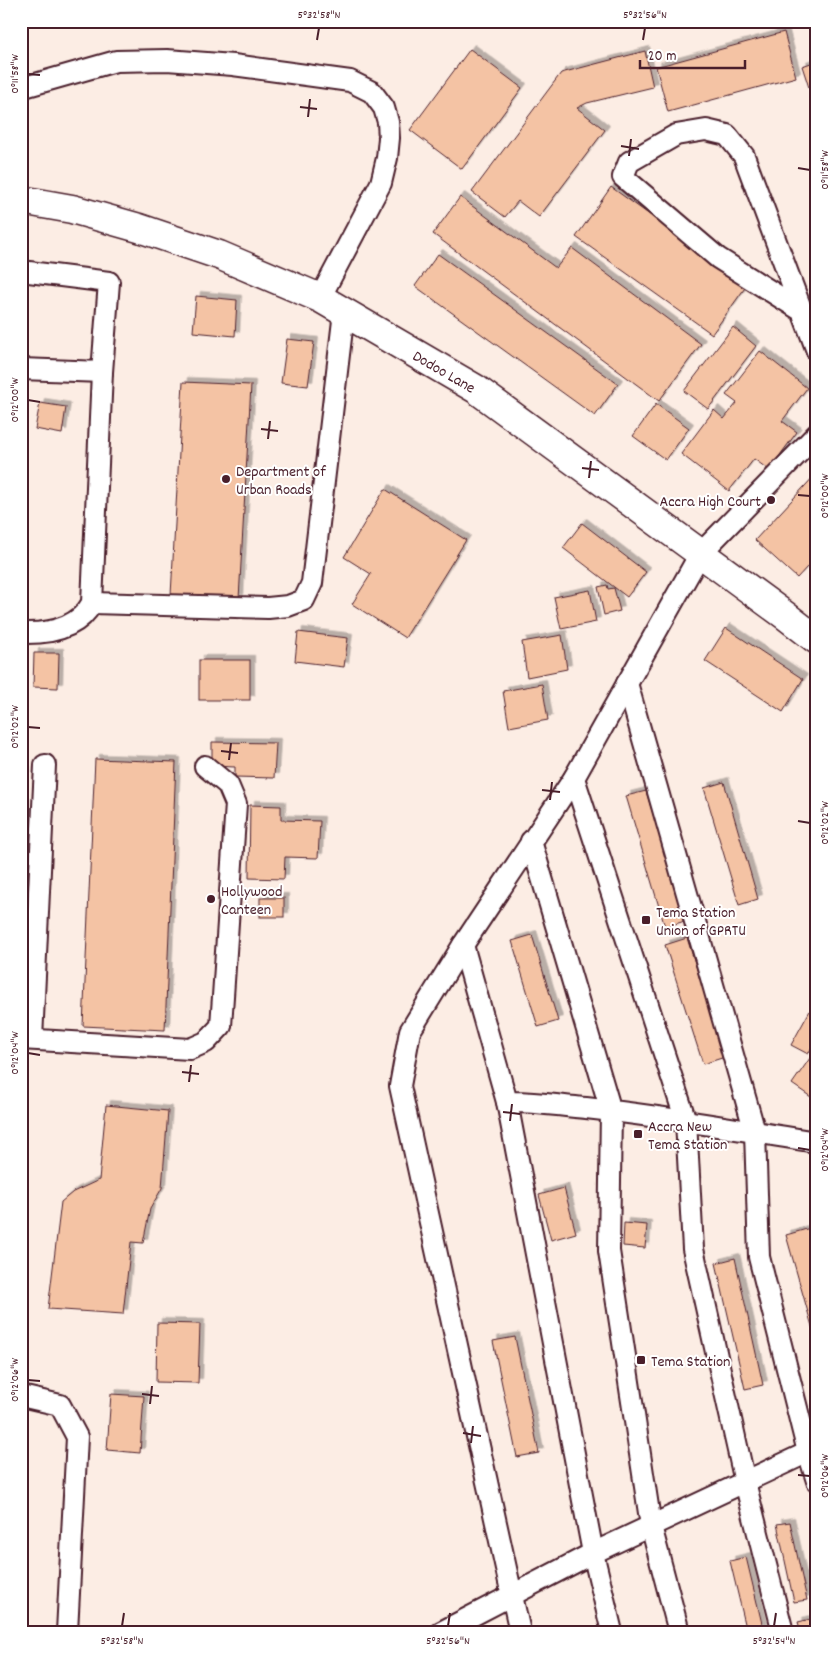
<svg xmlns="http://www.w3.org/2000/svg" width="838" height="1653" font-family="Dekko,sans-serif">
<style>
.building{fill:#f4c3a4;stroke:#4a1f2b;filter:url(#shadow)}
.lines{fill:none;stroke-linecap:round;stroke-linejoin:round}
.service-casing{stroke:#4a1f2b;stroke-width:24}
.minor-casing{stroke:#4a1f2b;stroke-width:31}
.service{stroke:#fff;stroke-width:20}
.minor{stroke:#fff;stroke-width:28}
.ticks{fill:none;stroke:#4a1f2b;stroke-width:2}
.poi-dot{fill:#4a1f2b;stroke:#fff;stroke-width:2}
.labels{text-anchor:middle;stroke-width:4;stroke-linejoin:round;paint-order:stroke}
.street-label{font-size:16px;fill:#4a1f2b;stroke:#fff}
.poi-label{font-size:16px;fill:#4a1f2b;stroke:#fff;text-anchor:start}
.neatline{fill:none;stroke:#4a1f2b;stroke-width:2}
.ticks-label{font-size:12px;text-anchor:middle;fill:#4a1f2b}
</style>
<defs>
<filter id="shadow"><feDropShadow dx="4.5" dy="-4.5" stdDeviation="0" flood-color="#0004"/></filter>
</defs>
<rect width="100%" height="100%" fill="#fcede4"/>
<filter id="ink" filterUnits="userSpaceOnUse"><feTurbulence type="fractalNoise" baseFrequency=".02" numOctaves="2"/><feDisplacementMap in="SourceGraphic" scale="10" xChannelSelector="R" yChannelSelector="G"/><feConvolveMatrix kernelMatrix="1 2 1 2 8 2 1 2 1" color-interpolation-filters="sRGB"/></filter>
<g filter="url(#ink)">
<!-- building -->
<g class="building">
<polygon points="784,32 796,77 668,112 656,67"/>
<polygon points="470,49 522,88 462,169 410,130"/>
<polygon points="645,51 653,87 587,103 577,108 605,130 539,217 518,201 505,217 472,192 561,73"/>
<polygon points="817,61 817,105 815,106 802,66"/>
<polygon points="611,187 747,285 712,334 576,237"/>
<polygon points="460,197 556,268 572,248 701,344 659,401 433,234"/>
<polygon points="438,254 618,384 595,416 415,286"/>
<polygon points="196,296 237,300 235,336 193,332"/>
<polygon points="733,327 756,346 708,409 684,391"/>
<polygon points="287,339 314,342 308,386 281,383"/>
<polygon points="760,351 807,388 782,421 797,432 769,470 754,459 729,491 681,454 714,410 724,419 737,403 726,395"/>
<polygon points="183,382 251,385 239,599 171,595"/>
<polygon points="40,403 66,407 62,434 35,429"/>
<polygon points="656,404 689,428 666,460 633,436"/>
<polygon points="817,473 817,556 797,578 755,540"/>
<polygon points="385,489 466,540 405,638 352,604 371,574 344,557"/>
<polygon points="582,523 646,572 627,597 563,548"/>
<polygon points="607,585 608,589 614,588 620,611 604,615 598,587"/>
<polygon points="590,590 596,622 561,629 554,597"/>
<polygon points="726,628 803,679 783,712 705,661"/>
<polygon points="298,632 348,638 344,667 295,661"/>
<polygon points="562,635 567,669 527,677 522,642"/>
<polygon points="34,653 59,653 58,688 33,687"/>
<rect x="199" y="660" width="51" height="40"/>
<polygon points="542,684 548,720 509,727 503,691"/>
<polygon points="212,742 276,743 274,778 235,777 235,767 212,766"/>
<polygon points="95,759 176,762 165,1030 83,1026"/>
<polygon points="724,782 758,899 739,905 704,788"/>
<polygon points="646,791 685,921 665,927 626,796"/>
<polygon points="250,805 281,806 281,820 320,821 318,858 285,857 284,879 249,878"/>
<rect x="260" y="898" width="24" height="19"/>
<polygon points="532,935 558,1021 538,1027 512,941"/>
<polygon points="687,938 725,1057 703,1064 665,945"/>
<polygon points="817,998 817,1038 808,1054 791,1045"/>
<polygon points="817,1048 817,1089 811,1097 792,1084"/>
<polygon points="106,1105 168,1111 162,1188 150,1209 143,1243 131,1242 123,1314 48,1309 61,1202 73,1192 99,1180"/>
<polygon points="564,1188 576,1233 551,1240 539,1195"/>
<polygon points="624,1223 647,1225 645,1248 623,1246"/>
<polygon points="817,1226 817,1344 786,1235"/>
<polygon points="735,1258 763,1385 745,1389 716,1263"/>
<polygon points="157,1323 200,1324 198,1383 156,1382"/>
<polygon points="515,1337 539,1453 517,1457 493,1341"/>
<polygon points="111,1394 144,1396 140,1453 107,1450"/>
<polygon points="790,1522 807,1600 794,1602 777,1524"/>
<polygon points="746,1557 764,1632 747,1632 730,1561"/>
<polygon points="815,1618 817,1632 801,1632 798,1622"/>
</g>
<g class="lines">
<!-- service casing -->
<g class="service-casing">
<g id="service">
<polyline points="21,88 116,61 167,60 233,65 350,81 372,92 384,108 388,122 389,138 387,158 381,183 320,298"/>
<path d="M 21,271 L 109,282 L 102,372 L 92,603 C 78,629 49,634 21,633"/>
<polyline points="802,311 718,258 623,177 629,162 676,135 706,130 727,135 744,156 817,351"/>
<polyline points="21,369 102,372"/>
<polyline points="92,603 268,608 288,606 304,600 312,583 344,312"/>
<polyline points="627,683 755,1132 759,1257 808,1452 817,1481"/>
<polyline points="574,778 686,1121 693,1249 745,1482 783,1632"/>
<polyline points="531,841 611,1111 609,1251 651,1526 679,1632"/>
<path d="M 463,945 L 507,1102 C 534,1101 560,1106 586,1108 C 664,1116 740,1130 817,1142"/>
<polyline points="21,1039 190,1049 206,1042 221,1026 236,804 228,785 205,766"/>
<polyline points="32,1039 45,765"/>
<polyline points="507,1102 593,1553 612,1632"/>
<polyline points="21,1396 60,1405 77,1437 67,1632"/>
<polyline points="441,1632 593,1553 817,1448"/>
<polyline points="520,1632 400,1086 410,1031 463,945 574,778 700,554 817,434"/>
</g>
</g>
<!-- minor casing -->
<g class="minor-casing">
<g id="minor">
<path id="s1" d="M 21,200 L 72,209 L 139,228 L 219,255 L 320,298 L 476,389 L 786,616 L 817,640"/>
</g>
</g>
<!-- service -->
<use href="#service" class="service"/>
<!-- minor -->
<use href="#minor" class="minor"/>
</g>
</g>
<!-- ticks -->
<path class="ticks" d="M 317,40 L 319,28M 643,40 L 645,28M 28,74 L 40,75M 300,107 L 317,109M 308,117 L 310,99M 621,146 L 639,149M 629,156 L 631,139M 798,168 L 810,170M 28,400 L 40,402M 261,429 L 278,431M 268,439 L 270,421M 582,468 L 599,470M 589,478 L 591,461M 798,495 L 810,496M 28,727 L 40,728M 221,751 L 238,753M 229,760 L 231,743M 542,790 L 560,792M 550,800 L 552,782M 798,821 L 810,823M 28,1053 L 40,1055M 182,1072 L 199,1074M 189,1082 L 191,1065M 503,1112 L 520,1114M 510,1121 L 512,1104M 798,1148 L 810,1150M 28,1380 L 40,1381M 142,1394 L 159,1396M 150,1404 L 152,1386M 463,1433 L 481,1436M 471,1443 L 473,1426M 798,1475 L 810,1476M 122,1626 L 124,1613M 448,1626 L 450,1613M 774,1626 L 776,1613"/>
<!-- markers -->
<g class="poi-dot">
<circle cx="226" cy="479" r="5"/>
<circle cx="771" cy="500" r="5"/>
<circle cx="211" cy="899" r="5"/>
<rect x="641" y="915" width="10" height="10" rx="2.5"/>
<rect x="633" y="1129" width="10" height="10" rx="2.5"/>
<rect x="636" y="1355" width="10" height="10" rx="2.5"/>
</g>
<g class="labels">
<!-- street labels -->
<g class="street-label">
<text dy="6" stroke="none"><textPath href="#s1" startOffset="460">Dodoo Lane</textPath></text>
</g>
<!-- poi labels -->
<g class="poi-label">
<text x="236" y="476">Department of<tspan x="236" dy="18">Urban Roads</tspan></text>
<text x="761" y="506" text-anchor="end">Accra High Court</text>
<text x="221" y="896">Hollywood<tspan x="221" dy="18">Canteen</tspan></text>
<text x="656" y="917">Tema Station<tspan x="656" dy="18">Union of GPRTU</tspan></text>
<text x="648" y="1131">Accra New<tspan x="648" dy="18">Tema Station</tspan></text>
<text x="651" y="1366">Tema Station</text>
</g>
</g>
<!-- margin -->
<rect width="838" height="1653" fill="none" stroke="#fff" stroke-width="55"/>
<!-- scale -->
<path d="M640 60v8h105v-8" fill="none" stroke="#4a1f2b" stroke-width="2.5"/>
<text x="648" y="60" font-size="15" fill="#4a1f2b" stroke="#ffffff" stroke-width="4" paint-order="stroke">20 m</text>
<rect x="28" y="28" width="782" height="1598" class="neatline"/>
<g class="ticks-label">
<text x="319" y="18">5°32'58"N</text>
<text x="645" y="18">5°32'56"N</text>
<text transform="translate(14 74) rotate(-90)" y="4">0°11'58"W</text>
<text transform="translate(824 170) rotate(-90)" y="4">0°11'58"W</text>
<text transform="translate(14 400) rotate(-90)" y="4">0°12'00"W</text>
<text transform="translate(824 496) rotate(-90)" y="4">0°12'00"W</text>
<text transform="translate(14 727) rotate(-90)" y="4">0°12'02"W</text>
<text transform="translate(824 823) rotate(-90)" y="4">0°12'02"W</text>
<text transform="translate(14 1053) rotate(-90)" y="4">0°12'04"W</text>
<text transform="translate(824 1150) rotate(-90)" y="4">0°12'04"W</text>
<text transform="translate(14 1380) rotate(-90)" y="4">0°12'06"W</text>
<text transform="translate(824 1476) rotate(-90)" y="4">0°12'06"W</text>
<text x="122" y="1644">5°32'58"N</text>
<text x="448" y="1644">5°32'56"N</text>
<text x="774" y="1644">5°32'54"N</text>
</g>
</svg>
